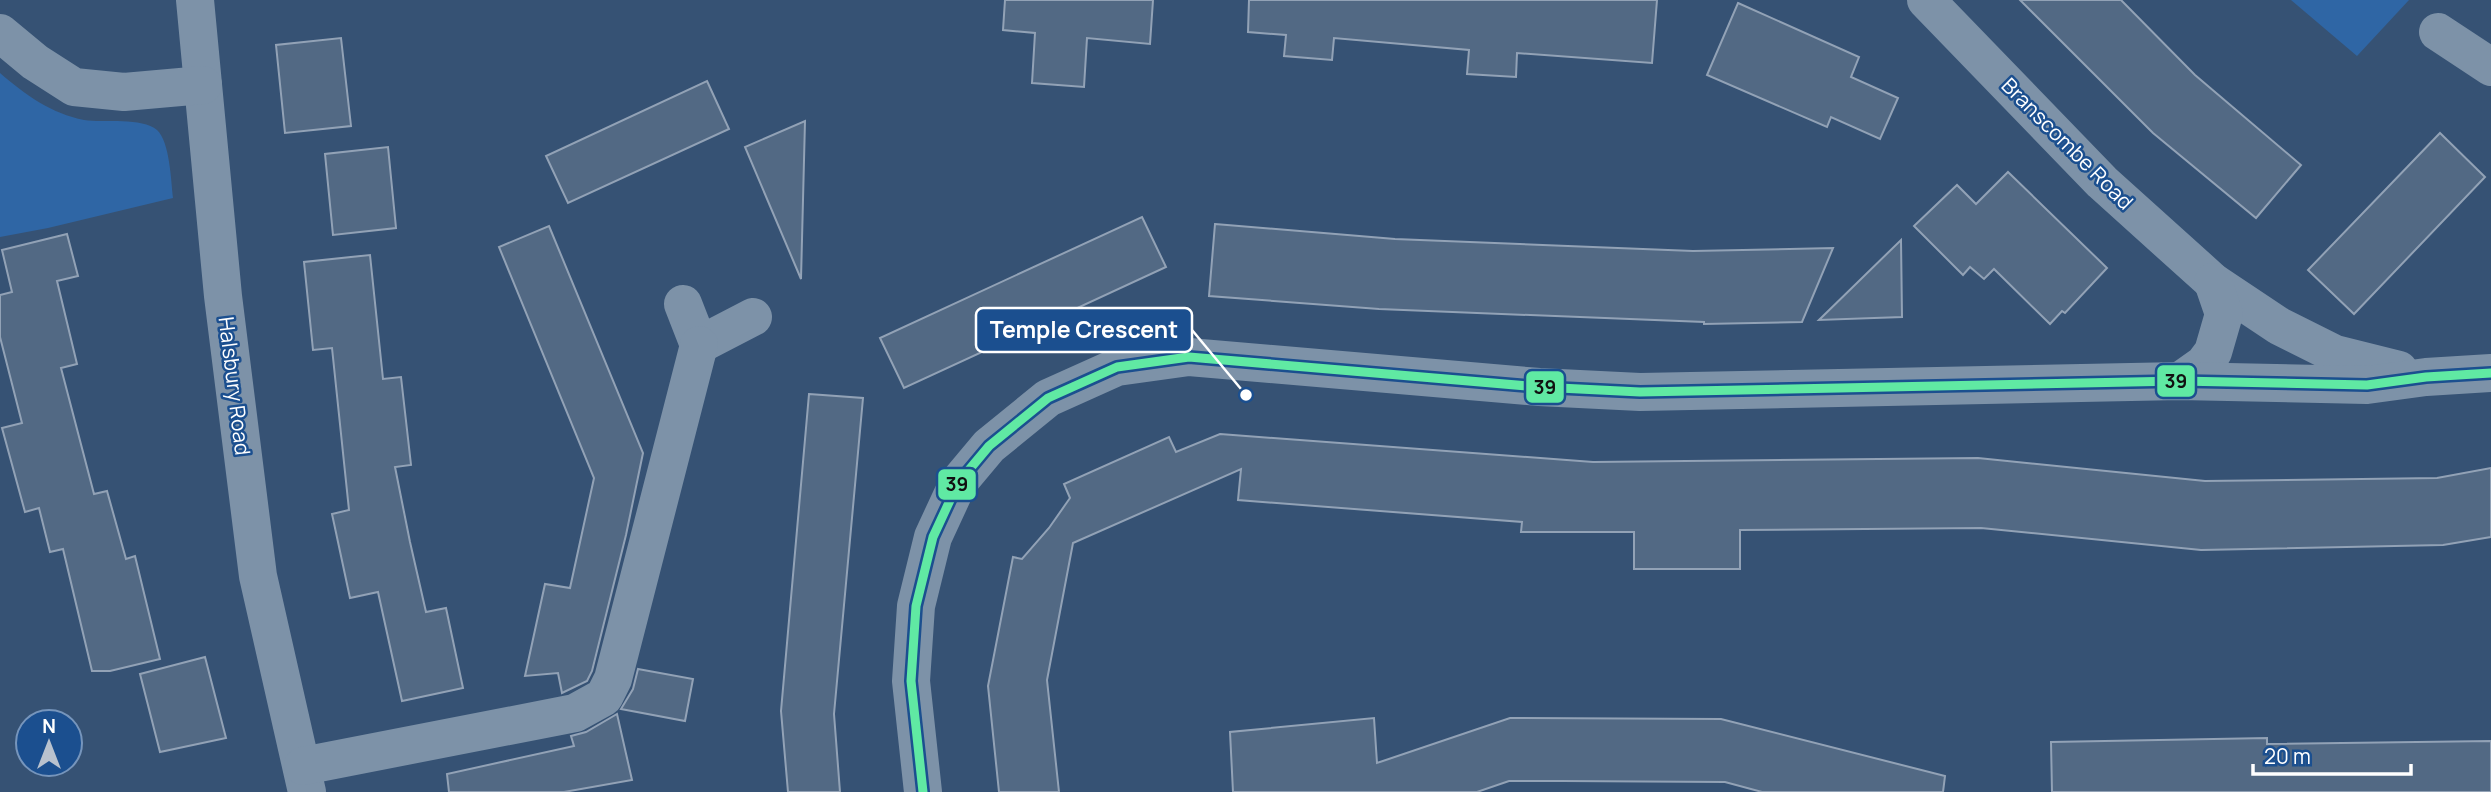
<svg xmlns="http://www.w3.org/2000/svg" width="2491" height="792" font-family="Manrope,sans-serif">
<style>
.green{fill:#2f66a5}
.building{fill:#526984;stroke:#92a2b6;stroke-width:2}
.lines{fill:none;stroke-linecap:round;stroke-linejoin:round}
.street{stroke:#7d92a8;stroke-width:38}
.bus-1-casing{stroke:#1b4f8f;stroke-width:14}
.bus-1{stroke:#60e9a3;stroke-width:9}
.labels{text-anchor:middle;stroke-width:5;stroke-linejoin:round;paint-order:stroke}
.street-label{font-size:21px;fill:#fff;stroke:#1b4f8f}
.leader{fill:none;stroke:#fff;stroke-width:2.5}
.callout-dot{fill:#fff;stroke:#1b4f8f;stroke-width:2.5}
.callout{fill:#1b4f8f;stroke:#fff;stroke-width:2.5}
.callout-label{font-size:23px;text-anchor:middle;font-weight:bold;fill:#fff}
.line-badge{stroke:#1b4f8f;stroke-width:2.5}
.pale-badge-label{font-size:19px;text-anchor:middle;font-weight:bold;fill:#111}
</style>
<rect width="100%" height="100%" fill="#365274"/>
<!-- green -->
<g class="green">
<polygon points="2291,0 2409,0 2357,56"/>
<path d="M 0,73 C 24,94 52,114 84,120 C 104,123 142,117 157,130 C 170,142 171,181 173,198 L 48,228 L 0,237 Z"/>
</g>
<!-- building -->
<g class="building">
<polygon points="1005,0 1153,0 1150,44 1087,38 1084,87 1032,83 1035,33 1003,30"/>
<polygon points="1249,0 1657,0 1652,63 1517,53 1516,77 1467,74 1469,50 1334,38 1332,60 1284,56 1286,35 1248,32"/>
<polygon points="2020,0 2121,0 2195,75 2301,165 2256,218 2153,133"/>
<polygon points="1738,3 1859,57 1851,77 1898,98 1880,139 1831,117 1827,127 1707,75"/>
<polygon points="341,38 351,126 285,133 276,45"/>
<polygon points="707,81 729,129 568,203 546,156"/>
<polygon points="805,121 801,279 745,147"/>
<polygon points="2440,133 2485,177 2354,314 2308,270"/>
<polygon points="388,147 396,228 333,235 325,154"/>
<polygon points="2008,172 2107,268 2065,313 2062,311 2050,324 1994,269 1984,279 1970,267 1963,275 1914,226 1957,185 1976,204"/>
<polygon points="1142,217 1166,267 904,388 880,338"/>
<polygon points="1215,224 1395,239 1693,251 1833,248 1802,322 1704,324 1704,322 1379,309 1209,296"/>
<polygon points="549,226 643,453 626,535 592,671 587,681 562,693 558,673 525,676 545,584 570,588 594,478 499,247"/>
<polygon points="67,234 78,276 57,281 77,364 61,368 94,494 107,491 126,559 135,556 160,659 110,671 92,671 63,549 50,552 39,508 25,512 2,428 22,423 0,337 0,295 12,292 2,250"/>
<polygon points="1901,240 1902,317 1819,320"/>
<polygon points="370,255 383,379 401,377 411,465 395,467 410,542 426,612 446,608 463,688 402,701 378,592 350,598 332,514 349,510 332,348 313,350 304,262"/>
<polygon points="809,394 863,398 834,714 840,792 788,792 781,711"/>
<polygon points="1220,434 1593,462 1978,458 2205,481 2437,478 2491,468 2491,537 2443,545 2201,550 1981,528 1740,530 1740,569 1634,569 1634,532 1521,532 1522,522 1238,500 1241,469 1073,543 1047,680 1059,792 999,792 988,686 1013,557 1022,559 1049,528 1070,498 1064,484 1169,437 1176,452"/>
<polygon points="205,657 226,738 160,752 140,674"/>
<polygon points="638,669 693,679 685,721 621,709 633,689"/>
<polygon points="617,714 632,780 564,792 449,792 447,774 574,746 571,736 586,732"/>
<polygon points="1374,718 1377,763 1510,718 1721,719 1945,776 1943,792 1762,792 1725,782 1563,781 1509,781 1477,792 1233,792 1230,732"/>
<polygon points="2267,738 2267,744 2491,741 2491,792 2052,792 2051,742"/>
</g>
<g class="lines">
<!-- street -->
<g class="street">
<polyline points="195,0 223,296 258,576 307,792"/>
<polyline points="1926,0 2102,182 2213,282 2279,326 2335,354 2399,370"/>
<polyline points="2438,32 2491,67"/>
<polyline points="0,33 35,62 74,87 124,92 203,85"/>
<polyline points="683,304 699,345 753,317"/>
<polyline points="2180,381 2204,364 2213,352 2224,314 2213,282"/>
<polyline points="303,766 575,713 604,697 613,679 699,345"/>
<polyline points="923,792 911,681 916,606 933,537 958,483 989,446 1048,398 1117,367 1189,357 1539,387 1640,392 2180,381 2367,385 2426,377 2491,373"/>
</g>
<!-- bus-1 casing -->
<g class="bus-1-casing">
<polyline id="bus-1" points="923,792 911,681 916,606 933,537 958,483 989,446 1048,398 1117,367 1189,357 1539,387 1640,392 2180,381 2367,385 2426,377 2491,373"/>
</g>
<!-- bus-1 -->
<use href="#bus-1" class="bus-1"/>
</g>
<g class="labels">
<!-- street labels -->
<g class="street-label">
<text transform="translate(2067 144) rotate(45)" y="7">Branscombe Road</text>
<text transform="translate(234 386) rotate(83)" y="7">Halsbury Road</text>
</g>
</g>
<!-- callouts -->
<path class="leader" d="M1246 395L1192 330"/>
<circle class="callout-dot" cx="1246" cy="395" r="7"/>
<rect class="callout" x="976" y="308" width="216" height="44" rx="7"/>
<g class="callout-label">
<text x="1084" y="338">Temple Crescent</text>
</g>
<g class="line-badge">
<rect x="2156" y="364" width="40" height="34" rx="7" fill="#60e9a3"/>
<rect x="1525" y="370" width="40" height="34" rx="7" fill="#60e9a3"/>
<rect x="937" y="468" width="40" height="33" rx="7" fill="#60e9a3"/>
</g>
<g class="pale-badge-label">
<text x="2176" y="388">39</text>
<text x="1545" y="394">39</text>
<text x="957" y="491">39</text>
</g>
<!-- north arrow -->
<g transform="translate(49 743)"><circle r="33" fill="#1b4f8f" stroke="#7695bc" stroke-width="2"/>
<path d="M0-5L12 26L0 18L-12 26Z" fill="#b9c2ce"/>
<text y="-10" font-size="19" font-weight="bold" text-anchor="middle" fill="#ffffff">N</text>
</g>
<!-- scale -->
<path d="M2253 764v10h158v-10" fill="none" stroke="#ffffff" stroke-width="3.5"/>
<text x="2264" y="764" font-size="21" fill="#ffffff" stroke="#1b4f8f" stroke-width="5" paint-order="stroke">20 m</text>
</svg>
